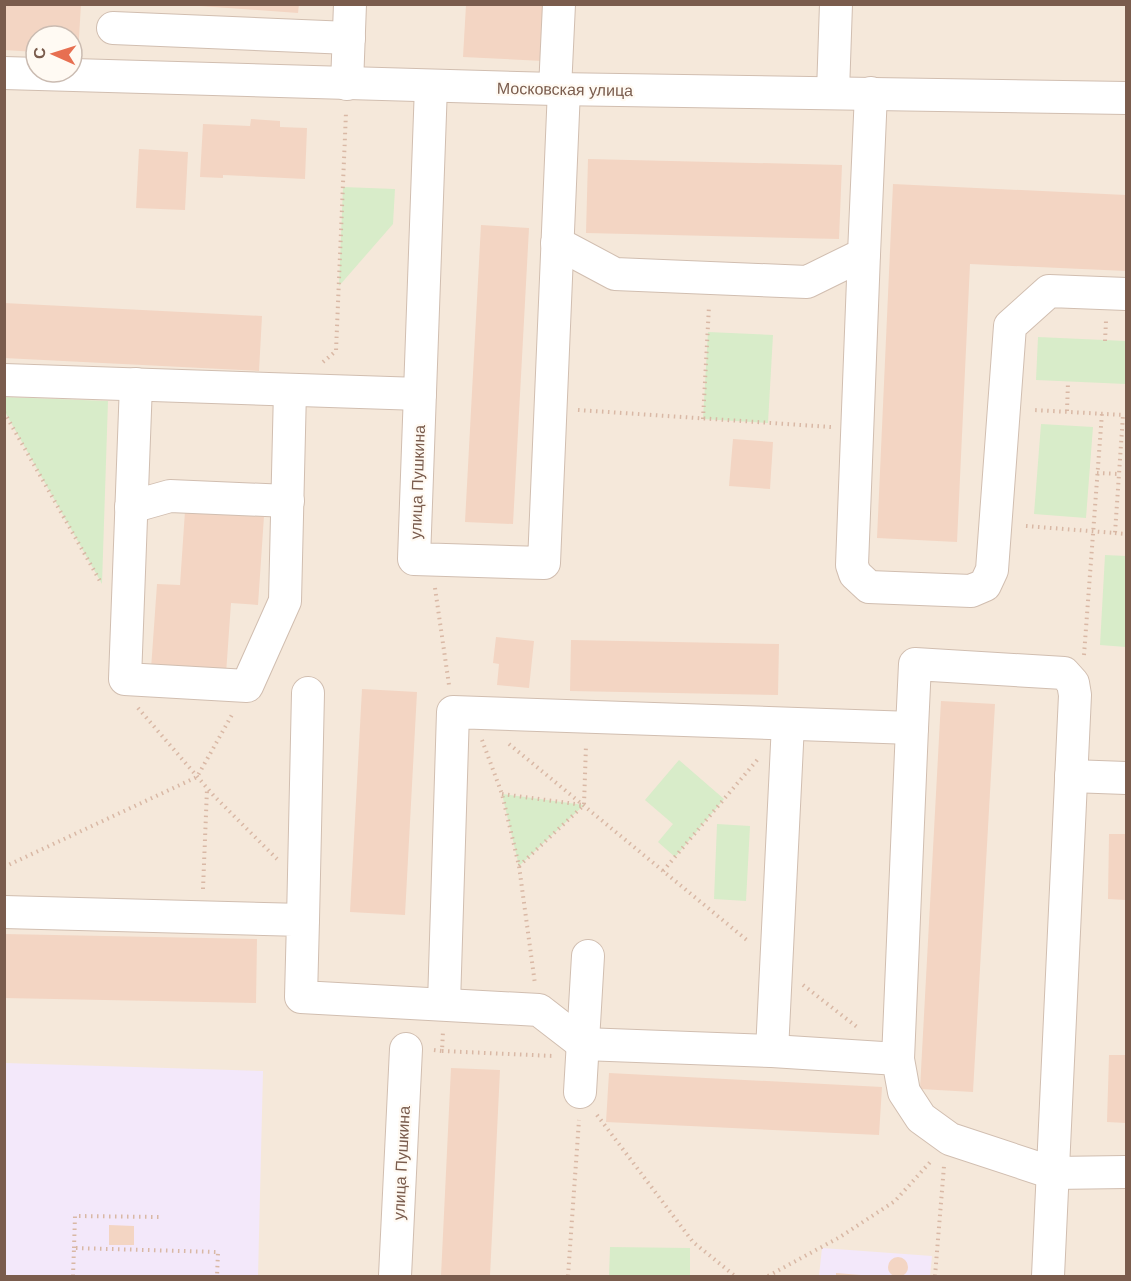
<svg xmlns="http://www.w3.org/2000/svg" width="1131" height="1281" font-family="Helvetica,sans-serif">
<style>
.residential{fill:#f5e8da;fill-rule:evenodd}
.education{fill:#f3e8fa}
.green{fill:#d8ecc9}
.building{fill:#f3d5c3}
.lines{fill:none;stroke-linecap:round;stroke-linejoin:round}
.minor-casing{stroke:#d1beb0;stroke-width:34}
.path{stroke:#d9b8a5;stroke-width:4;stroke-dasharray:1.5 4.5;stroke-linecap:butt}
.minor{stroke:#fff;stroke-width:32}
.labels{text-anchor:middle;stroke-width:4.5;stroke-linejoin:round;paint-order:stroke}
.street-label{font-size:16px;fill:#7a5c4d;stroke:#fffaf3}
</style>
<rect width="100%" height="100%" fill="#fdf6ec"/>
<!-- residential -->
<path class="residential" d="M 5,5 L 1126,5 L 1126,1276 L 5,1276 ZM 36,36 L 72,36 L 72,72 L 36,72 Z"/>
<!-- education -->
<g class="education">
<polygon points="5,1063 263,1071 258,1276 5,1276"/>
<polygon points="822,1248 932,1256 930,1276 819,1276"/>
</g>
<!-- green -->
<g class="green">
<polygon points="343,187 395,189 393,224 339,286"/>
<polygon points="708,332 773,335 768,423 703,419"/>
<polygon points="1038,337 1126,341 1126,384 1036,380"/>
<polygon points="5,397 108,401 102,584 5,412"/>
<polygon points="1041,424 1093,427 1086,518 1034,514"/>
<polygon points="1105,555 1126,556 1126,647 1100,645"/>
<polygon points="679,760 724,799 675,857 658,842 673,824 645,800"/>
<polygon points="502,794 584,805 519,866"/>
<polygon points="717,824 750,826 746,901 714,899"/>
<polygon points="610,1247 690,1248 690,1276 609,1276"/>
</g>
<!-- building -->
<g class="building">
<polygon points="4,4 81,4 78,54 72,54 72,36 36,36 36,52 4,50"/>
<polygon points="172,4 299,4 298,13"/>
<polygon points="466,5 546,5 543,61 463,57"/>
<polygon points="251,119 280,121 280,127 307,128 305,179 223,175 223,178 200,177 203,124 250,126"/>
<polygon points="139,149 188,152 185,210 136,208"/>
<polygon points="588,159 842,165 839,239 586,233"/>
<polygon points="893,184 1126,195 1126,271 970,264 957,542 877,538"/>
<polygon points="481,225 529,228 513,524 465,522"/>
<polygon points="4,303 262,316 259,371 4,358"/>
<polygon points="733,439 773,442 770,489 729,486"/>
<polygon points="185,511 264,516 258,605 231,603 226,674 151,669 157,584 180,585"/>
<polygon points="496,637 534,641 529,688 497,685 499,664 493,663"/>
<polygon points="571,640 779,644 778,695 570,691"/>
<polygon points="362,689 417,692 405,915 350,912"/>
<polygon points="941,701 995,704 973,1092 920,1089"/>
<polygon points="1109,834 1126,834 1126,900 1108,899"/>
<polygon points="4,934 257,939 256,1003 4,998"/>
<polygon points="1109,1055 1126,1055 1126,1123 1107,1122"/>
<polygon points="451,1068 500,1070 490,1276 441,1276"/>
<polygon points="609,1073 882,1087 879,1135 606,1122"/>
<polygon points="109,1225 134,1226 134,1245 109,1245"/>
<circle cx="898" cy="1267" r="10"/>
<polygon points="836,1273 861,1275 861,1276 836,1276"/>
</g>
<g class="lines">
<!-- minor casing -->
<g class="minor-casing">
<g id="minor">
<polyline points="113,28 349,38"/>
<polyline points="4,73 555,89 1126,98"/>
<polyline points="347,84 350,4"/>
<polyline points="431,86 414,559 544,563 564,89"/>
<polyline points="555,89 559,4"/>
<polyline points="833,92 836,4"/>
<polyline points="557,243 615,274 807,282 864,254 871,93"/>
<polyline points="864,254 852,565 855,574 869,587 971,591 985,585 992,570 1010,326 1049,291 1126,294"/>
<polyline points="4,380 420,394"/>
<polyline points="136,384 125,679 247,686 285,601 290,390"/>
<polyline points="131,507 170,496 288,501"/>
<polyline points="1071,776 1126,778"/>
<polyline points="4,912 303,920 301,997 539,1010 583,1044 772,1051 898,1059 904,1092 921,1118 950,1139 1053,1173 1126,1172"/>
<polyline points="303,920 308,693"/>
<polyline points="444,1004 453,712 912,728 915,664 1064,673 1073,683 1075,695 1048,1276"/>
<polyline points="772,1051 788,724"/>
<polyline points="898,1059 912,728"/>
<polyline points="580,1092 588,956"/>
<polyline points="395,1276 406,1049"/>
</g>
</g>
<!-- path -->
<g class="path">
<polyline points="1105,341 1106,321"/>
<polyline points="323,362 336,351 346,112"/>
<polyline points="578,410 831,427"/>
<polyline points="1067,411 1068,382"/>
<polyline points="4,412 100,581"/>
<polyline points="703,419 709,306"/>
<polyline points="1097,473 1119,474"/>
<polyline points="1026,526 1115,533 1123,415 1034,410"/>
<polyline points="1115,533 1126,534"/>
<polyline points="435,588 449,685"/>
<polyline points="1084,655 1102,413"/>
<polyline points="138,708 214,796 277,859"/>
<polyline points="482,740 502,794 519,866 535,984"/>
<polyline points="509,744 748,941"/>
<polyline points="502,794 583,805"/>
<polyline points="519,866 584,805 586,745"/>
<polyline points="4,867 197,777 233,713"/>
<polyline points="663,871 758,759"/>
<polyline points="203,889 207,789"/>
<polyline points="803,985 857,1027"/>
<polyline points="434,1050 442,1051 443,1031"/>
<polyline points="442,1051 553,1056"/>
<polyline points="597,1115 693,1242 735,1276"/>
<polyline points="74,1248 75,1216 159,1217"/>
<polyline points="73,1276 74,1248 218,1252 217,1276"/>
<polyline points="568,1276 579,1120"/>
<polyline points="768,1276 840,1237 895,1201 932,1160"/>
<polyline points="935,1276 944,1166"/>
</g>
<!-- minor -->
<use href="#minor" class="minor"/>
</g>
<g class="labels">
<!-- street labels -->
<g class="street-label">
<text transform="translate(565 89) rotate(1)" y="6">Московская улица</text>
<text transform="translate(417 482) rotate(-88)" y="6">улица Пушкина</text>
<text transform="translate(401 1163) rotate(-87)" y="6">улица Пушкина</text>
</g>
</g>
<!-- border -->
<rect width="1131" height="1281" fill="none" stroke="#7a5c4d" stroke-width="12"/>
<!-- north arrow -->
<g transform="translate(54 54) rotate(273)"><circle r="28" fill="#fffaf3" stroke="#cabbb1" stroke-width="1.5"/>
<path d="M0-4.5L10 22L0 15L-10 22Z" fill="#e76f51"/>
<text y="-9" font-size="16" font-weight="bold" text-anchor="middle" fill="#7a5c4d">С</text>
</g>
</svg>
